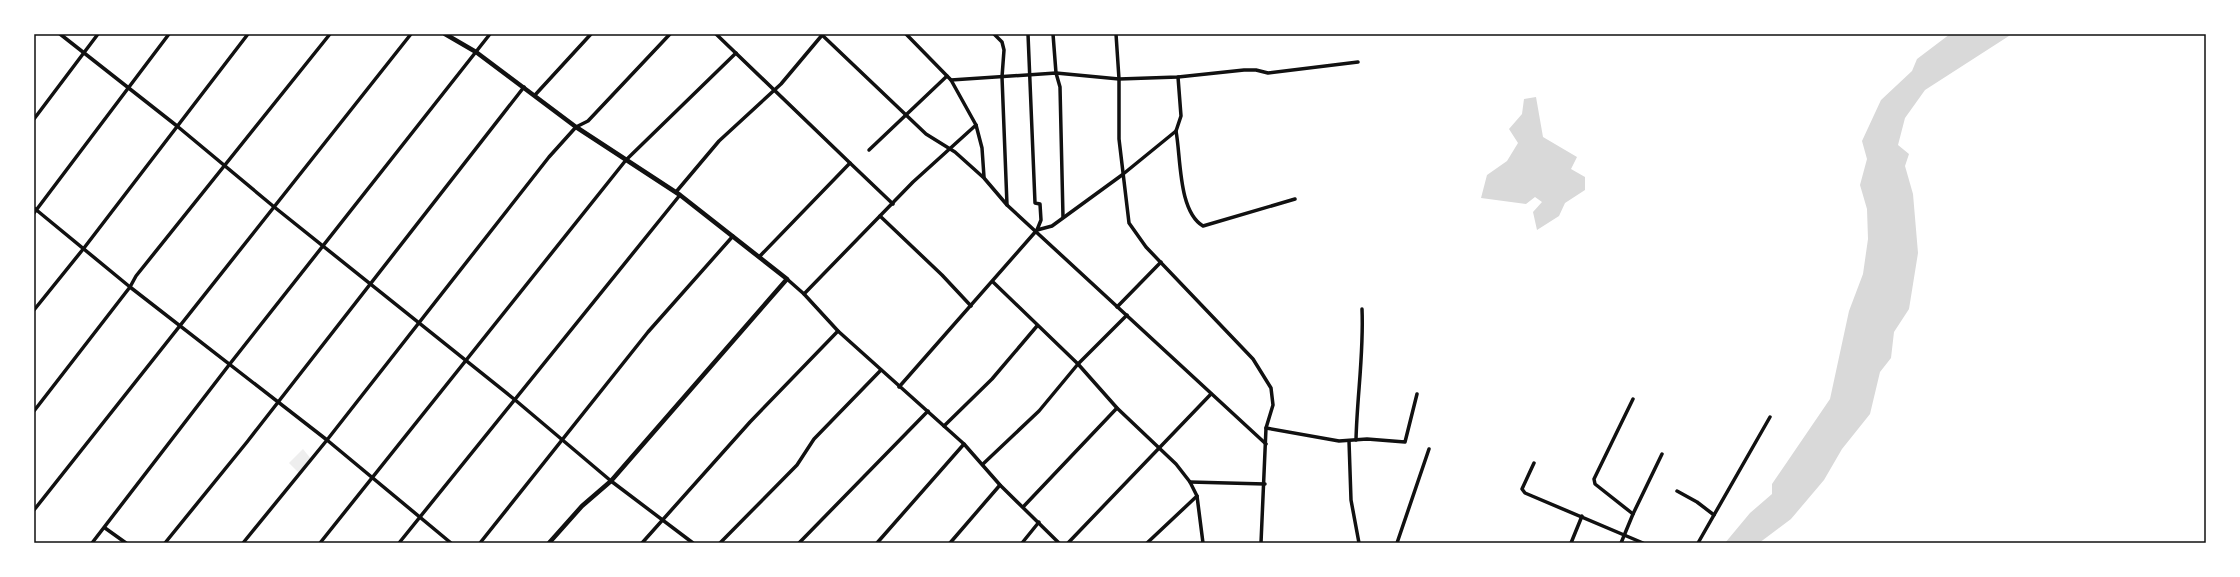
<svg xmlns="http://www.w3.org/2000/svg" width="2240" height="577" font-family="'Titillium Web',sans-serif">
<style>
.green{fill:#eee}
.water{fill:#d9d9d9}
.lines{fill:none;stroke-linecap:round;stroke-linejoin:round}
.minor{stroke:#111;stroke-width:3.5}
.tertiary{stroke:#111;stroke-width:4.5}
.neatline{fill:none;stroke:#111;stroke-width:1.5}
</style>
<rect width="100%" height="100%" fill="#fff"/>
<!-- green -->
<polygon class="green" points="303,449 311,459 299,473 289,463"/>
<!-- water -->
<g class="water">
<polygon points="1950,34 2012,34 1925,90 1905,118 1898,145 1909,154 1905,166 1913,194 1918,253 1909,309 1894,332 1891,358 1880,372 1870,414 1842,449 1824,480 1791,519 1759,543 1725,543 1750,513 1772,494 1772,484 1830,399 1849,311 1863,274 1868,239 1867,209 1860,185 1867,159 1862,141 1881,100 1912,71 1917,59"/>
<polygon points="1536,97 1543,137 1577,157 1571,169 1585,177 1585,190 1565,203 1559,216 1537,230 1533,212 1542,202 1535,197 1526,204 1481,198 1487,175 1507,161 1518,143 1509,129 1522,114 1524,99"/>
</g>
<g class="lines">
<!-- minor -->
<g class="minor">
<polyline points="60,34 177,126 273,206 514,399 611,481 693,543"/>
<polyline points="716,34 850,163"/>
<polyline points="821,34 926,134 955,152 984,178 1007,205 1266,444"/>
<polyline points="906,34 951,80 976,125 982,148 984,177"/>
<polyline points="994,34 1002,42 1004,50 1002,77 1007,205"/>
<polyline points="1053,34 1056,73 1060,87 1063,217"/>
<polyline points="1116,34 1119,79 1119,139 1129,223 1146,247 1253,359 1271,388 1273,405 1266,428 1261,543"/>
<polyline points="951,80 1056,73 1119,79 1178,77 1244,70 1256,70 1268,73 1358,62"/>
<polyline points="535,95 591,34"/>
<polyline points="34,119 98,34"/>
<path d="M 1176,131 C 1181,157 1178,211 1203,226 L 1295,199"/>
<polyline points="869,150 947,76"/>
<polyline points="676,192 719,141 781,84 823,34"/>
<polyline points="34,208 130,287 327,440 451,543"/>
<polyline points="34,213 169,34"/>
<polyline points="880,216 942,275 971,306"/>
<polyline points="1037,230 1052,226 1122,175 1176,131 1181,116 1178,77"/>
<polyline points="760,256 850,163 893,204"/>
<polyline points="787,279 804,294 838,331 964,444 1000,485 1059,543"/>
<polyline points="993,282 1078,364 1117,408 1176,464 1190,482 1197,496 1203,543"/>
<polyline points="804,294 913,182 976,125"/>
<polyline points="1117,307 1161,262"/>
<polyline points="34,310 84,248 248,34"/>
<polyline points="899,387 1037,230 1041,220 1040,204 1035,203 1028,34"/>
<polyline points="34,411 130,287 136,276 330,34"/>
<polyline points="944,426 992,379 1037,326"/>
<polyline points="1266,428 1339,441 1367,439 1405,442 1417,394"/>
<path d="M 1356,440 C 1357,396 1364,353 1362,309"/>
<polyline points="1349,441 1351,500 1359,543"/>
<polyline points="1534,463 1522,489 1525,493 1643,543"/>
<polyline points="983,464 1039,411 1078,364 1127,315"/>
<polyline points="1190,482 1265,484"/>
<polyline points="1677,491 1697,502 1714,515"/>
<polyline points="1024,506 1117,408"/>
<polyline points="34,510 411,34"/>
<polyline points="1633,514 1595,484 1594,479 1633,399"/>
<polyline points="105,528 126,543"/>
<polyline points="92,543 229,365 490,34"/>
<polyline points="165,543 247,442 524,87"/>
<polyline points="243,543 327,440 549,157 576,127 588,121 670,34"/>
<polyline points="320,543 626,160 736,53"/>
<polyline points="399,543 680,195"/>
<polyline points="480,543 648,332 733,236"/>
<polyline points="642,543 750,422 838,331"/>
<polyline points="720,543 797,465 814,439 881,370"/>
<polyline points="799,543 928,411"/>
<polyline points="877,543 964,444"/>
<polyline points="950,543 1000,485"/>
<polyline points="1022,543 1039,522"/>
<polyline points="1068,543 1211,394"/>
<polyline points="1147,543 1197,496"/>
<polyline points="1397,543 1429,449"/>
<polyline points="1571,543 1582,516"/>
<polyline points="1621,543 1633,514 1662,454"/>
<polyline points="1698,543 1770,417"/>
</g>
<!-- tertiary -->
<polyline class="tertiary" points="445,34 476,52 576,127 680,195 787,279 611,481 582,506 549,543"/>
</g>
<!-- border -->
<rect width="2240" height="577" fill="none" stroke="#ffffff" stroke-width="70"/>
<rect x="35" y="35" width="2170" height="507" class="neatline"/>
</svg>
